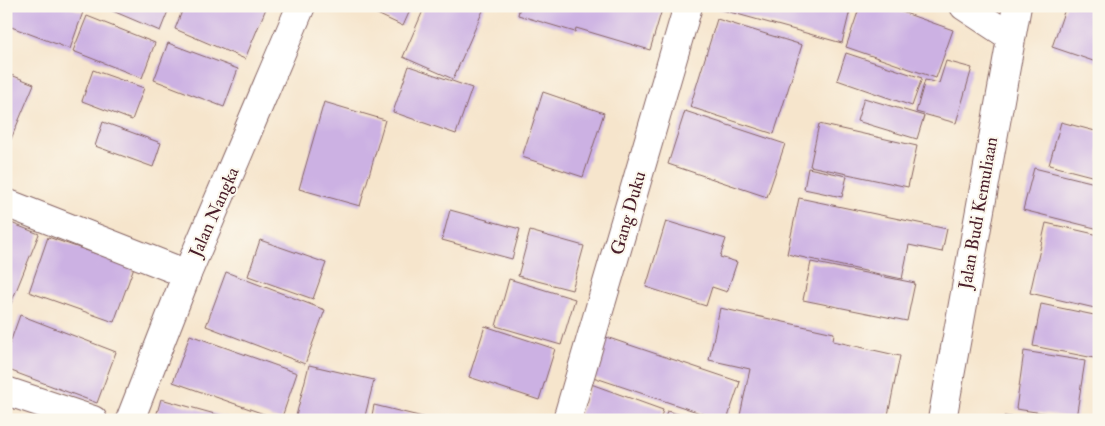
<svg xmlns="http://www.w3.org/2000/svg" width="1105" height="426" font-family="'IM FELL Double Pica',serif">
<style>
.building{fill:#ccb1e3}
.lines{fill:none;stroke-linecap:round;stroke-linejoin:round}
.minor-casing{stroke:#866463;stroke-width:30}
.minor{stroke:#fff;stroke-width:28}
.labels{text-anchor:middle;stroke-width:4;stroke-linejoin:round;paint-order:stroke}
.street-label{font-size:18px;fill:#4a1f2b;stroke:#fbf7ec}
</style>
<rect width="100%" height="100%" fill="#fbf7ec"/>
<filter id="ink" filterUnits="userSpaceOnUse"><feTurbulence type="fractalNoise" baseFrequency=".02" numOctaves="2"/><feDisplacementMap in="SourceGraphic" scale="10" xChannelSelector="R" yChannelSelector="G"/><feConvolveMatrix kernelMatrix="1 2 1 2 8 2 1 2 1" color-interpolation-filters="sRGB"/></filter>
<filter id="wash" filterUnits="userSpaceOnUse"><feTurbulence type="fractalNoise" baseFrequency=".0096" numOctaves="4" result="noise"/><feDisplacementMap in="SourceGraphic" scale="20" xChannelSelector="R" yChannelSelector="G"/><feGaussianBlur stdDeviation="1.12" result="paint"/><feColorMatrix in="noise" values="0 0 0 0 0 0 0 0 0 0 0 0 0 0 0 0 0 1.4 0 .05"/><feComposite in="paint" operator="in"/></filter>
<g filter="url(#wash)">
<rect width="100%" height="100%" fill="#f6e5cc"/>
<g id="blocks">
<!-- building -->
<g class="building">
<polygon points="6,6 66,6 83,12 70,49 6,25"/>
<polygon points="101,6 170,6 160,31"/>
<polygon points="184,6 267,6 245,59 175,29"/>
<polygon points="360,6 412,6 403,26"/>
<polygon points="425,6 485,6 453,79 403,57"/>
<polygon points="520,6 663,6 650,50 576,28 575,32 518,15"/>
<polygon points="708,6 851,6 842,43"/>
<polygon points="860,6 885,6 953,30 936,78 846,47"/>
<polygon points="1066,6 1099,6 1099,63 1052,47"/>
<polygon points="87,16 155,43 142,78 73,51"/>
<polygon points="717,19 802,45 774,134 690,107"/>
<polygon points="168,43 238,69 224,107 154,80"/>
<polygon points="846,53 922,78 912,106 837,80"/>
<polygon points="946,61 972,68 956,123 916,112 925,80 939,83"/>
<polygon points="409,66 472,88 456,134 393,112"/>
<polygon points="93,70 144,88 132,120 82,101"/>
<polygon points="6,73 34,84 6,151"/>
<polygon points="543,92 604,113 583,177 522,157"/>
<polygon points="864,98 924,116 917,139 857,121"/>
<polygon points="324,102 385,120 360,206 299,189"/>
<polygon points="685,111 785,144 767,197 668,164"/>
<polygon points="103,122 161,143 153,167 95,146"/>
<polygon points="1061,122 1099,132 1099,178 1049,165"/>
<polygon points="819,124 917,146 908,187 810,166"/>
<polygon points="808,168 847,176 842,197 804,189"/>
<polygon points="1034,168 1099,184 1099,229 1023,210"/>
<polygon points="799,198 947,229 942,252 909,245 902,279 787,254"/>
<polygon points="450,210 520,229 512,259 442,240"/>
<polygon points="6,221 39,234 10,306 6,304"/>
<polygon points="666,221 726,239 720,257 737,262 727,292 712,287 706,306 646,287"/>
<polygon points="1046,223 1099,235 1099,309 1030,293"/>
<polygon points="530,231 584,246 572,290 518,276"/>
<polygon points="48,237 134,267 114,322 29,292"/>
<polygon points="260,240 326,263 313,299 248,276"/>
<polygon points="811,262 915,283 907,321 803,300"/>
<polygon points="226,272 325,310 305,364 206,326"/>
<polygon points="509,279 575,299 561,345 496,326"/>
<polygon points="1041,304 1099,316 1099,359 1033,346"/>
<polygon points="720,308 834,333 833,341 900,356 887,420 739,420 750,369 709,360"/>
<polygon points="20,315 116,352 97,403 6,369 6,354"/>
<polygon points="485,326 555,349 539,400 469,377"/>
<polygon points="190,335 297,373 281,420 173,382"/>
<polygon points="603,336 740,382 727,420 721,420 590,376"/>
<polygon points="1024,351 1085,361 1076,418 1016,409"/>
<polygon points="309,365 374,380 364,420 295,420"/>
<polygon points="591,384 663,410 660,420 578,420"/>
<polygon points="161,399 233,419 233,420 155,420"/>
<polygon points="374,405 427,418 427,420 371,420"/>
<polygon points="667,411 696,419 696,420 664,420"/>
<polygon points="1004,416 1026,419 1026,420 1003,420"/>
</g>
</g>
</g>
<g filter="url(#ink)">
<use href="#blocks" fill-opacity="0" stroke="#866463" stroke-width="1"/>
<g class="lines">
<!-- minor casing -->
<g class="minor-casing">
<g id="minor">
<polyline points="964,6 1011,37"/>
<polyline points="6,203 187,274"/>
<polyline points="6,391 93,420"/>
<polyline points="130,420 187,274 301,6"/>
<polyline points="567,420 688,6"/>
<polyline points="942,420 1017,6"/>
</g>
</g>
<!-- minor -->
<use href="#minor" class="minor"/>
</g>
</g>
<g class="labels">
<!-- street labels -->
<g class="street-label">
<text transform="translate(214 212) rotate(-66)" y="6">Jalan Nangka</text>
<text transform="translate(628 213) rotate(-74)" y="6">Gang Duku</text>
<text transform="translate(978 213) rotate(-80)" y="6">Jalan Budi Kemuliaan</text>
</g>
</g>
<!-- margin -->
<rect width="1105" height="426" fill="none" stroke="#fbf7ec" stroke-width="25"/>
</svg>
